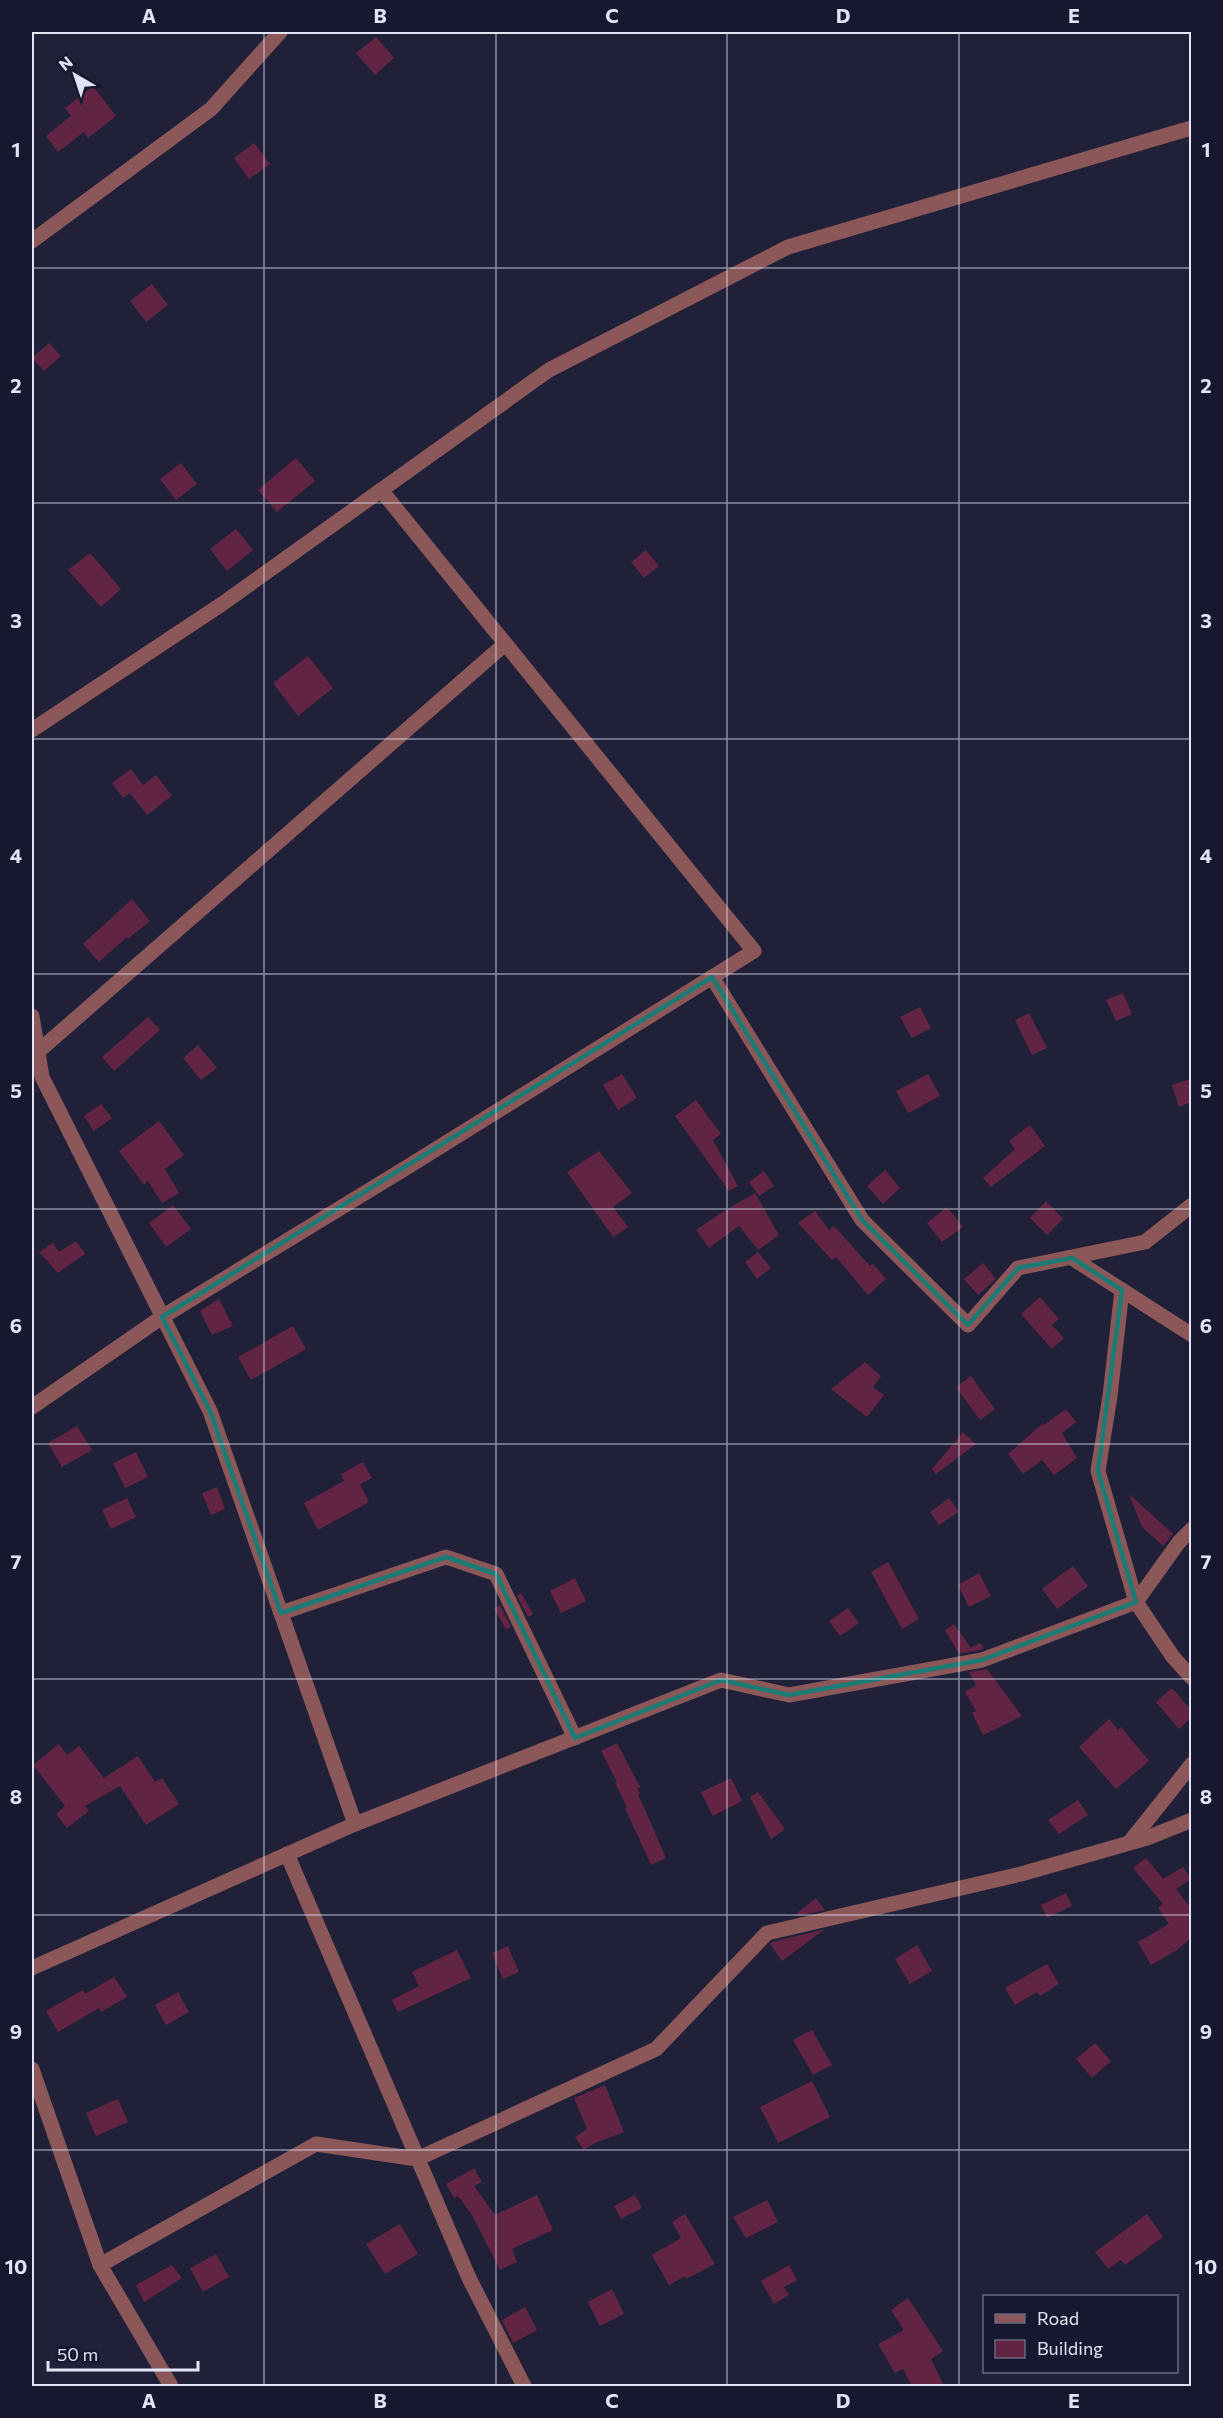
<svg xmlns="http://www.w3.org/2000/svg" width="1223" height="2418" font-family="Commissioner,sans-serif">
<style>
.building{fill:#612443}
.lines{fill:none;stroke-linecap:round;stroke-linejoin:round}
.minor{stroke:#8c5759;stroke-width:15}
.marked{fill:none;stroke:#1a7c75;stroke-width:4.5;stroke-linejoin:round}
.grid{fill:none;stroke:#e2e4f5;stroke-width:1.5;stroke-opacity:0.55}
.neatline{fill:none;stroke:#e2e4f5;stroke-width:2}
.grid-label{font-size:20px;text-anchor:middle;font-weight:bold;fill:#e2e4f5}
</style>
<rect width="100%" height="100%" fill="#202139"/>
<!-- building -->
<g class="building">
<polygon points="376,37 394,58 375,75 356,53"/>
<polygon points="93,86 116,116 88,138 84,132 58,152 46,136 71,116 65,108"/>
<polygon points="254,143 270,164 249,179 234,158"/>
<polygon points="152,284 168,305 146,322 130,301"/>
<polygon points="49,343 61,356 44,371 32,358"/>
<polygon points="296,458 315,481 277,512 258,490"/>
<polygon points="181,463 197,484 176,500 160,479"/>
<polygon points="236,529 253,550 227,571 210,549"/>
<polygon points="646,550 659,566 644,578 631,562"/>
<polygon points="90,553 121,589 101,607 68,570"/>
<polygon points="308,656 333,688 298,716 273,683"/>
<polygon points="131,769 143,785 156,775 172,796 147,815 130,793 123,798 112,783"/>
<polygon points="132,899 150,921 128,939 127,937 99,962 83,944"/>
<polygon points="1123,993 1132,1014 1116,1021 1106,1000"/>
<polygon points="920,1007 931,1028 912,1038 900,1017"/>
<polygon points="1029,1013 1047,1048 1032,1055 1015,1020"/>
<polygon points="148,1017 160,1030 114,1071 102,1057"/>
<polygon points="198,1045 217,1068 201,1080 183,1058"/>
<polygon points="622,1074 637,1098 618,1110 603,1085"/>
<polygon points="928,1074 940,1096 908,1113 896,1091"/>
<polygon points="1191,1079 1191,1102 1179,1107 1172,1085"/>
<polygon points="696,1100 721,1134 713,1140 738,1186 729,1191 675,1116"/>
<polygon points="101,1104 112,1118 94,1131 84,1116"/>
<polygon points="159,1121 184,1155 165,1169 179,1193 162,1203 148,1181 144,1185 119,1151"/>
<polygon points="1030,1125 1045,1146 991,1187 983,1178 1015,1149 1009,1141"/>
<polygon points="599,1151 632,1193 613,1207 628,1227 613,1237 567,1172"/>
<polygon points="885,1170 900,1188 883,1204 867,1186"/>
<polygon points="764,1171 774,1186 759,1196 749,1182"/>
<polygon points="755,1193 779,1235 758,1250 739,1226 709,1248 696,1230 719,1214"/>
<polygon points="1046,1201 1063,1219 1047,1235 1030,1218"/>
<polygon points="173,1205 191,1229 166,1247 149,1223"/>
<polygon points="947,1207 963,1227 942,1242 927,1223"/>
<polygon points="815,1211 829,1230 834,1226 870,1266 873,1264 886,1279 868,1295 836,1257 832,1260 798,1223"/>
<polygon points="76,1241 85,1254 58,1273 39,1252 53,1243 59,1252"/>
<polygon points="758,1252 771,1268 757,1279 745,1262"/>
<polygon points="983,1263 996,1279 978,1295 964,1279"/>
<polygon points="1040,1297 1059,1319 1052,1325 1064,1338 1052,1349 1021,1314"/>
<polygon points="219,1299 233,1326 212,1335 200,1311"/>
<polygon points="293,1326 306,1349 251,1380 238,1357"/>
<polygon points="865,1362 881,1376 873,1387 884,1395 867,1417 831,1389"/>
<polygon points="971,1376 995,1409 980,1420 956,1387"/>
<polygon points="1066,1409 1076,1422 1062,1433 1077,1458 1054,1475 1042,1460 1023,1474 1008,1454 1042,1424 1044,1425"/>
<polygon points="77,1426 92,1450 62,1467 48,1443"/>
<polygon points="963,1432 976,1444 936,1474 932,1469"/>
<polygon points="136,1452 148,1477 125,1488 113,1463"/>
<polygon points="363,1462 372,1478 360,1484 369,1502 318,1530 304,1503 344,1481 341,1474"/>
<polygon points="217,1487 225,1509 211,1515 202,1493"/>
<polygon points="1129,1494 1173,1534 1163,1546 1142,1527"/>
<polygon points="127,1498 136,1517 111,1529 102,1510"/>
<polygon points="949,1498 959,1512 939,1525 930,1512"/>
<polygon points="888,1562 919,1619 902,1629 871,1572"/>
<polygon points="1073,1566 1088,1586 1057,1609 1042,1589"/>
<polygon points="979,1573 991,1596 969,1607 958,1585"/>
<polygon points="575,1578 586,1601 561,1613 550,1591"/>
<polygon points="521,1593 533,1614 528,1617 517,1596"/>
<polygon points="500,1605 511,1627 506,1629 494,1609"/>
<polygon points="848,1608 859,1623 840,1636 829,1621"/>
<polygon points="954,1624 971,1648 980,1643 984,1649 959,1654 945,1630"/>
<polygon points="987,1669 1022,1716 983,1735 972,1713 976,1711 965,1692 976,1685 969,1672"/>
<polygon points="1172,1688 1191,1710 1191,1718 1179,1729 1156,1702"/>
<polygon points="1109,1719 1118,1730 1121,1727 1149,1761 1116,1789 1079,1747"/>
<polygon points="617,1743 640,1787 637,1788 640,1794 638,1794 666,1858 651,1865 625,1808 627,1807 615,1783 617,1782 601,1751"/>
<polygon points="59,1744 67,1755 79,1746 104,1778 138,1756 155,1782 162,1778 179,1804 146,1825 120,1786 85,1806 89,1811 67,1828 56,1814 65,1806 33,1765"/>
<polygon points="731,1778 742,1801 713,1816 701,1792"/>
<polygon points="758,1792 785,1829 771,1839 750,1797"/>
<polygon points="1078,1800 1088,1815 1059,1834 1048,1820"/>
<polygon points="1146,1858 1163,1879 1183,1867 1191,1879 1176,1889 1191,1909 1191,1938 1177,1950 1151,1965 1138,1942 1169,1924 1158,1908 1163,1904 1133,1868"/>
<polygon points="1066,1893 1072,1906 1047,1918 1041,1905"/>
<polygon points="816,1898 825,1910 799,1916 797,1913"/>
<polygon points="825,1929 782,1961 770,1944 772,1942"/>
<polygon points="917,1945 932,1971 910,1984 895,1959"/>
<polygon points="508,1946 519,1972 503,1979 492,1953"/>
<polygon points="457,1950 471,1978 398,2012 392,2000 419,1986 412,1972"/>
<polygon points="1047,1964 1059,1984 1040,1996 1037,1992 1015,2005 1005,1988"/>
<polygon points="114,1977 127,1997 101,2012 99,2008 58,2032 46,2011 83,1990 85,1994"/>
<polygon points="178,1992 189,2012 166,2025 155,2005"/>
<polygon points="812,2030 832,2065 813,2075 793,2040"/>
<polygon points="1095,2043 1111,2061 1092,2078 1076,2059"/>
<polygon points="812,2081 830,2117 778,2143 760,2107"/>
<polygon points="605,2085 624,2132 595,2143 584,2150 575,2137 587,2129 574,2098"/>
<polygon points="118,2099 128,2122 96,2136 86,2113"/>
<polygon points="474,2168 482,2182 474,2186 495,2215 537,2195 553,2230 512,2249 517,2262 500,2270 472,2215 458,2196 454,2198 446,2184"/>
<polygon points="635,2195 642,2208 621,2219 614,2206"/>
<polygon points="767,2200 778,2222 746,2238 733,2217"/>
<polygon points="685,2214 715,2264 686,2279 685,2276 669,2285 652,2255 681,2238 672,2222"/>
<polygon points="1147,2214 1163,2237 1125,2265 1121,2260 1108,2269 1095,2252"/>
<polygon points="400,2224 418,2254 385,2274 366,2244"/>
<polygon points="216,2254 229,2277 203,2292 190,2268"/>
<polygon points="172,2265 182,2278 144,2302 136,2285"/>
<polygon points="789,2265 797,2280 784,2287 789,2295 774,2304 761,2281"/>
<polygon points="612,2289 624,2314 600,2326 588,2302"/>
<polygon points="908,2298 943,2351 931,2359 944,2386 912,2386 903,2369 895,2373 878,2344 904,2330 891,2310"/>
<polygon points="525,2307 537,2330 513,2343 502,2320"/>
</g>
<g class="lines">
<!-- minor -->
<g class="minor">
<polyline points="32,241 211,109 280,32"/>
<polyline points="32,730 222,604 549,370 788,247 1191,128"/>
<polyline points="712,977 862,1220 968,1325 1018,1268 1145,1242 1192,1205"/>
<polyline points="32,1016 42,1077 210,1411 355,1824"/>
<polyline points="33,1056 505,644"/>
<polyline points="1072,1258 1192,1335"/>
<polyline points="1122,1290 1110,1396 1098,1471 1136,1602 1173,1657 1192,1678"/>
<polyline points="32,1407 162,1317 409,1166 754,951 381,490"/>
<polyline points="281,1613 446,1557 496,1574 575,1738"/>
<polyline points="1129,1843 1192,1764"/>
<polyline points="287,1854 469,2278 524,2386"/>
<polyline points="32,1968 355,1824 721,1680 789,1695 982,1660 1136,1602 1179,1542 1192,1529"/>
<polyline points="32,2069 100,2265 171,2386"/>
<polyline points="100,2265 316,2144 417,2159 656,2049 767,1933 1021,1874 1147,1838 1192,1820"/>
</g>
</g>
<!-- marked area -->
<path class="marked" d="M 712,977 L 862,1220 L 968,1325 L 1018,1268 L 1072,1258 L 1122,1290 L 1098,1471 L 1136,1602 L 982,1660 L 789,1695 L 721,1680 L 575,1738 L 496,1574 L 446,1557 L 281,1613 L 210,1411 L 162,1317 Z"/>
<!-- grid -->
<path class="grid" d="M 264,32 L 264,2386M 496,32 L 496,2386M 727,32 L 727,2386M 959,32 L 959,2386M 32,268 L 1192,268M 32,503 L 1192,503M 32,739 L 1192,739M 32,974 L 1192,974M 32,1209 L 1192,1209M 32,1444 L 1192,1444M 32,1679 L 1192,1679M 32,1915 L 1192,1915M 32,2150 L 1192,2150"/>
<!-- border -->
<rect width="1223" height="2418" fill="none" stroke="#17172f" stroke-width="66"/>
<!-- legend -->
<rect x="983" y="2295" width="195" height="78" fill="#17172f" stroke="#68697e" stroke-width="1.5"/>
<rect x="995" y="2314" width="30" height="9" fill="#8c5759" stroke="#68697e" stroke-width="1.5"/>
<text x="1037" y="2325" font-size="18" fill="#e2e4f5">Road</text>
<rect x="995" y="2340" width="30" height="18" fill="#612443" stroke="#68697e" stroke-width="1.5"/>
<text x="1037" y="2355" font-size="18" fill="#e2e4f5">Building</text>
<!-- north arrow -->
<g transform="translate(75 75) rotate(321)" stroke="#17172f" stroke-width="4.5" paint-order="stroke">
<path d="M0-4.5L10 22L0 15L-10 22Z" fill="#e2e4f5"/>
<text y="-9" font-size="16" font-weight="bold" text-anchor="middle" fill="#e2e4f5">N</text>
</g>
<!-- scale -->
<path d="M48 2361v9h150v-9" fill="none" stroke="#e2e4f5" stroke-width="3"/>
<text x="57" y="2361" font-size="18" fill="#e2e4f5" stroke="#17172f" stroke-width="4.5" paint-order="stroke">50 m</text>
<rect x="33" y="33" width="1157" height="2352" class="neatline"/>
<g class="grid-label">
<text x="149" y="23">A</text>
<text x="380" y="23">B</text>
<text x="612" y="23">C</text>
<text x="843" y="23">D</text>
<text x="1074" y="23">E</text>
<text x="16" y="157">1</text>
<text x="1206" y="157">1</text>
<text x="16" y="393">2</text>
<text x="1206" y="393">2</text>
<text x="16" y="628">3</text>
<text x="1206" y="628">3</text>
<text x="16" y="863">4</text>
<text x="1206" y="863">4</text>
<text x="16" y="1098">5</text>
<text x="1206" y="1098">5</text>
<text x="16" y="1333">6</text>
<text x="1206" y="1333">6</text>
<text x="16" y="1569">7</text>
<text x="1206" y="1569">7</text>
<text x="16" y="1804">8</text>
<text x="1206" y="1804">8</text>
<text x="16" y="2039">9</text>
<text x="1206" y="2039">9</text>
<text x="16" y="2274">10</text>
<text x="1206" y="2274">10</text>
<text x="149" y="2408">A</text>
<text x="380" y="2408">B</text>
<text x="612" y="2408">C</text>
<text x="843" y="2408">D</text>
<text x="1074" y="2408">E</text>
</g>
</svg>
